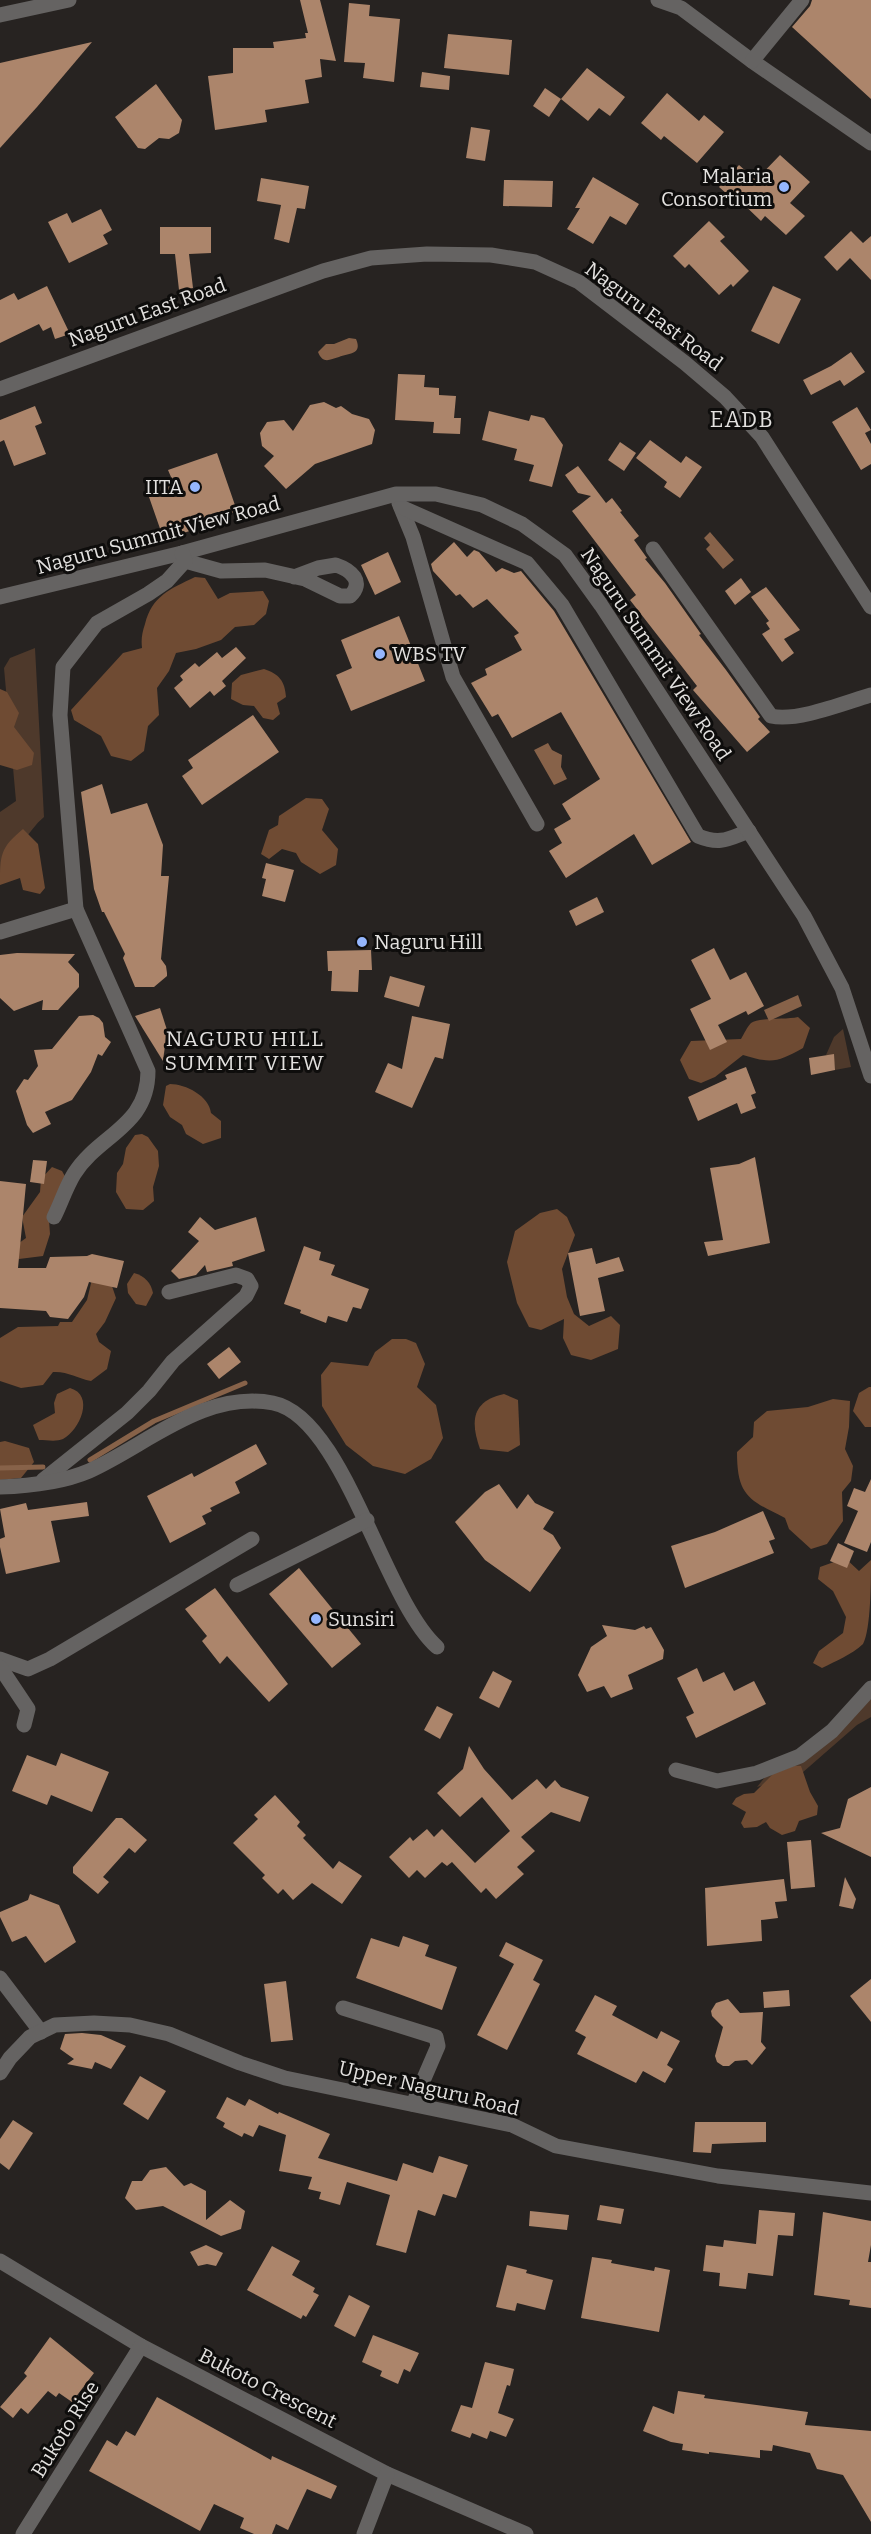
<svg xmlns="http://www.w3.org/2000/svg" width="871" height="2534" font-family="Bitter,serif">
<style>
.green{fill:#4e392b}
.forest{fill:#6f4b33}
.water{fill:#876249}
.lines{fill:none;stroke-linecap:round;stroke-linejoin:round}
.stream{stroke:#876249;stroke-width:5}
.building{fill:#ac856b}
.minor{stroke:#656362;stroke-width:15}
.poi-dot{fill:#95b6fd;stroke:#0e0d0c;stroke-width:2}
.labels{text-anchor:middle;stroke-width:6;stroke-linejoin:round;paint-order:stroke}
.poi-label{font-size:20px;fill:#e3e1df;stroke:#0e0d0c;text-anchor:start}
.street-label{font-size:20px;fill:#e3e1df;stroke:#0e0d0c}
.neighbourhood-label{font-size:21px;letter-spacing:1.5px;fill:#e3e1df;stroke:#0e0d0c}
.quarter-label{font-size:22px;letter-spacing:1.5px;fill:#e3e1df;stroke:#0e0d0c}
</style>
<rect width="100%" height="100%" fill="#272321"/>
<!-- green -->
<g class="green">
<path d="M 35,648 L 44,817 C 28,830 13,860 0,879 L 0,812 L 16,801 L 4,668 L 10,658 Z"/>
<polygon points="843,1029 851,1067 835,1070 833,1055 826,1055 834,1037"/>
<polygon points="871,1699 871,1717 857,1725 802,1773 757,1787 765,1777"/>
</g>
<!-- forest -->
<g class="forest">
<path d="M 195,577 L 205,578 L 218,599 L 230,593 L 263,591 L 269,601 L 266,614 L 254,625 L 235,627 L 221,640 L 196,649 L 176,653 L 169,671 L 157,688 L 159,715 L 148,726 L 144,751 L 131,761 L 111,756 L 101,736 L 74,720 L 71,710 L 123,653 L 142,648 C 141,639 142,633 145,624 C 152,596 170,589 195,577 Z"/>
<path d="M 264,669 C 279,674 285,681 286,697 L 277,703 L 280,714 L 273,720 L 263,718 L 254,706 L 243,705 L 231,699 L 232,683 L 241,675 Z"/>
<polygon points="0,689 7,692 19,713 14,727 34,753 32,765 17,770 0,765"/>
<polygon points="306,798 322,799 329,809 322,830 338,849 336,865 320,874 301,862 296,853 282,849 269,859 261,854 269,830 278,825 279,816"/>
<path d="M 23,829 L 38,844 L 45,888 L 40,894 L 23,890 L 20,878 L 0,885 C 0,855 0,848 23,829 Z"/>
<path d="M 798,1017 L 810,1028 L 803,1048 C 778,1062 772,1064 743,1055 L 715,1077 L 701,1083 L 689,1079 L 680,1060 L 691,1041 L 741,1039 C 744,1034 747,1027 751,1023 C 759,1017 786,1020 798,1017 Z"/>
<path d="M 170,1084 C 186,1084 209,1096 211,1113 L 221,1121 L 221,1138 L 203,1144 L 186,1134 L 182,1125 L 170,1117 L 163,1105 L 166,1086 Z"/>
<polygon points="142,1134 148,1137 158,1151 159,1166 153,1187 154,1201 143,1210 126,1209 116,1192 117,1173 123,1164 126,1148 135,1135"/>
<polygon points="52,1167 62,1171 67,1180 49,1220 50,1234 43,1256 19,1259 12,1252 15,1246 26,1238 22,1217 40,1192 41,1179"/>
<polygon points="557,1209 567,1217 575,1235 562,1269 567,1297 574,1314 589,1326 611,1316 620,1325 618,1349 591,1360 571,1355 563,1338 564,1319 541,1330 529,1327 517,1303 507,1262 515,1231 540,1213"/>
<path d="M 134,1273 C 145,1276 151,1283 153,1293 L 146,1306 L 136,1304 L 128,1293 L 127,1284 Z"/>
<path d="M 93,1275 L 111,1283 L 116,1298 L 105,1322 L 96,1334 L 99,1342 L 111,1351 L 107,1369 L 91,1381 C 77,1378 67,1371 53,1372 L 43,1385 L 21,1388 L 0,1381 L 0,1338 L 18,1327 L 58,1326 L 60,1322 L 72,1322 L 87,1300 Z"/>
<polygon points="392,1339 406,1339 416,1343 425,1364 417,1387 436,1405 443,1438 431,1459 405,1474 373,1466 346,1445 322,1406 321,1375 331,1362 368,1366 375,1352"/>
<polygon points="869,1387 871,1387 871,1427 865,1427 853,1411 859,1393"/>
<path d="M 70,1388 C 95,1395 80,1430 63,1439 C 56,1442 47,1440 39,1440 L 33,1425 L 55,1413 L 54,1403 L 57,1394 Z"/>
<path d="M 504,1394 L 518,1400 L 520,1445 L 508,1452 L 480,1449 C 470,1421 472,1401 504,1394 Z"/>
<path d="M 833,1399 L 850,1401 L 849,1427 L 845,1449 L 853,1466 L 851,1481 L 842,1492 L 843,1521 L 827,1544 L 811,1549 L 789,1529 L 785,1518 C 749,1500 737,1496 737,1452 L 753,1437 L 754,1422 L 767,1411 L 808,1407 Z"/>
<polygon points="5,1441 29,1448 34,1462 21,1478 0,1480 0,1442"/>
<path d="M 845,1558 L 859,1571 L 871,1560 C 871,1580 871,1630 863,1644 C 851,1655 836,1661 822,1668 L 813,1663 L 819,1651 L 843,1633 L 846,1617 L 833,1591 L 818,1579 L 820,1567 Z"/>
<polygon points="794,1766 801,1766 810,1792 818,1806 817,1815 799,1821 795,1831 782,1835 770,1828 766,1822 757,1827 744,1828 741,1823 746,1812 732,1804 736,1798 744,1794 754,1793 773,1774"/>
</g>
<!-- water -->
<g class="water">
<path d="M 349,338 L 356,339 C 363,355 348,353 339,357 C 329,360 323,364 318,352 L 326,344 L 334,344 Z"/>
<polygon points="710,532 734,560 723,569 706,549 710,545 704,538"/>
<polygon points="548,743 552,750 562,755 561,767 567,779 554,785 534,750"/>
<polygon points="798,995 802,1006 769,1021 764,1010"/>
</g>
<g class="lines">
<!-- stream -->
<g class="stream">
<polyline points="90,1460 154,1421 245,1383"/>
<polyline points="0,1468 43,1467"/>
</g>
</g>
<!-- building -->
<g class="building">
<polygon points="300,0 320,0 336,61 320,59 322,77 305,80 309,103 265,110 267,122 215,130 208,76 233,73 233,48 274,48 273,42 306,38 305,33 308,33"/>
<polygon points="812,0 871,0 871,99 792,27 810,6"/>
<polygon points="349,3 370,5 369,16 400,19 394,82 363,78 365,63 344,62"/>
<polygon points="448,34 512,40 509,75 444,68"/>
<polygon points="92,42 37,107 0,148 0,63"/>
<polygon points="587,68 625,97 610,116 599,108 588,121 561,99"/>
<polygon points="422,72 450,76 449,90 420,87"/>
<polygon points="156,84 182,120 179,133 169,139 159,138 145,149 138,148 115,117"/>
<polygon points="545,88 561,99 549,117 533,106"/>
<polygon points="667,93 699,121 704,115 724,132 697,163 664,136 661,140 641,123"/>
<polygon points="471,127 490,130 485,161 466,158"/>
<polygon points="780,155 810,182 790,203 805,216 786,235 765,216 761,221 736,197 734,200 719,187 739,165 756,180"/>
<polygon points="593,177 639,204 626,225 610,216 593,244 567,229 580,208 575,208"/>
<polygon points="261,178 309,186 305,209 297,208 289,243 274,239 281,205 257,201"/>
<polygon points="504,180 553,181 552,207 503,206"/>
<polygon points="101,209 112,230 103,235 108,244 69,263 48,222 67,213 72,223"/>
<polygon points="709,221 725,237 720,241 749,271 733,287 731,284 719,295 689,264 685,268 673,256"/>
<polygon points="160,227 211,227 211,253 189,254 193,288 179,290 175,254 160,254"/>
<polygon points="851,231 863,243 871,236 871,280 850,258 837,271 824,257"/>
<polygon points="47,286 70,334 55,339 51,327 43,331 39,324 0,343 0,300 14,293 18,300"/>
<polygon points="773,286 801,299 779,344 751,331"/>
<polygon points="851,352 865,372 844,386 840,380 811,395 803,380 831,366"/>
<polygon points="398,374 425,375 424,387 439,388 439,395 456,396 454,418 461,418 460,434 433,433 434,422 395,420"/>
<polygon points="324,402 336,408 341,406 352,414 369,419 375,430 372,444 315,464 286,489 264,466 274,456 262,446 260,433 267,422 284,420 293,431 310,405"/>
<polygon points="35,406 42,423 35,426 46,454 14,466 4,440 0,442 0,420"/>
<polygon points="857,407 871,430 865,433 871,444 871,464 861,470 832,422"/>
<polygon points="489,411 529,421 531,415 544,418 563,445 552,487 529,481 534,465 514,460 517,449 482,440"/>
<polygon points="650,440 681,463 686,456 702,467 680,498 664,487 667,482 636,458"/>
<polygon points="620,442 636,453 624,471 608,460"/>
<polygon points="217,453 237,511 197,524 198,528 164,540 149,497 168,490 164,479 171,477 168,470"/>
<polygon points="578,466 606,503 612,498 622,511 620,512 639,536 634,540 647,558 645,559 665,583 701,634 699,635 726,670 760,717 758,719 770,732 747,752 693,690 697,686 630,600 636,595 572,511 591,496 578,493 565,475"/>
<polygon points="454,542 467,557 474,550 479,552 496,572 502,568 514,573 521,571 554,611 691,842 652,865 634,834 566,878 549,851 562,843 554,829 571,819 562,804 600,779 561,712 512,738 498,714 492,717 471,683 487,675 485,669 522,650 514,636 519,633 487,599 473,608 460,594 456,596 433,571 431,564"/>
<polygon points="388,552 401,582 375,595 361,565"/>
<polygon points="741,578 751,592 735,605 725,591"/>
<polygon points="766,587 800,630 784,639 794,653 782,662 762,634 770,629 766,623 769,621 751,597"/>
<polygon points="399,616 425,681 351,711 336,675 352,668 341,640"/>
<polygon points="236,647 246,658 222,681 226,686 214,696 210,691 190,708 174,688 183,680 180,676 195,663 199,667 217,652 222,658"/>
<polygon points="253,715 279,752 202,805 182,776 193,768 188,760"/>
<polygon points="102,784 111,814 147,803 163,845 161,876 169,876 161,959 166,966 167,973 167,976 154,987 135,987 123,958 125,954 104,912 102,912 94,889 81,792"/>
<polygon points="266,863 294,870 285,902 262,896 266,879 262,878"/>
<polygon points="597,897 604,912 576,926 569,911"/>
<polygon points="714,948 730,980 746,972 764,1006 748,1015 746,1011 718,1025 727,1042 710,1050 690,1009 711,999 691,960"/>
<polygon points="371,950 372,970 359,970 358,992 331,991 332,971 328,971 327,951"/>
<polygon points="17,953 75,954 68,962 79,974 79,987 58,1010 42,1010 43,1000 14,1011 0,998 0,955"/>
<polygon points="390,976 425,986 419,1007 384,997"/>
<polygon points="160,1008 167,1030 163,1061 135,1016"/>
<polygon points="93,1015 99,1018 103,1023 105,1037 111,1042 102,1056 98,1054 91,1072 72,1100 45,1112 51,1124 33,1133 27,1125 16,1091 24,1079 28,1080 38,1066 34,1050 52,1049 79,1016"/>
<polygon points="412,1016 450,1024 443,1059 435,1057 412,1108 375,1092 388,1063 402,1069"/>
<polygon points="834,1054 835,1070 811,1075 809,1058"/>
<polygon points="746,1067 756,1093 751,1095 756,1108 741,1114 737,1103 698,1121 688,1097 727,1079 725,1075"/>
<polygon points="755,1157 770,1243 708,1256 704,1242 723,1240 710,1168 739,1164"/>
<polygon points="33,1160 47,1161 44,1184 30,1182"/>
<polygon points="0,1181 26,1184 18,1268 46,1268 50,1257 87,1256 92,1254 124,1261 117,1288 89,1282 84,1297 68,1319 50,1317 46,1311 0,1308"/>
<polygon points="200,1217 215,1230 256,1217 265,1251 232,1262 233,1266 207,1272 205,1265 196,1275 179,1279 171,1271 199,1241 188,1232"/>
<polygon points="304,1246 321,1252 319,1260 335,1265 331,1275 369,1289 361,1309 353,1307 347,1322 328,1316 326,1323 300,1313 301,1310 284,1304"/>
<polygon points="592,1248 596,1264 619,1257 624,1271 598,1278 605,1311 580,1316 568,1253"/>
<polygon points="229,1347 241,1362 219,1379 207,1364"/>
<polygon points="256,1444 267,1464 235,1482 240,1493 210,1508 212,1511 202,1516 206,1524 170,1543 147,1496 192,1473 194,1477"/>
<polygon points="871,1479 871,1542 867,1552 844,1543 858,1511 847,1506 854,1488 865,1492"/>
<polygon points="499,1484 517,1509 528,1494 535,1503 554,1512 543,1529 553,1535 561,1548 530,1592 485,1560 455,1522 485,1492"/>
<polygon points="87,1502 89,1516 51,1521 60,1562 6,1574 0,1547 0,1539 5,1537 0,1509 26,1503 28,1510"/>
<polygon points="763,1511 775,1539 769,1541 774,1553 685,1588 671,1546 715,1532"/>
<polygon points="838,1543 854,1551 847,1568 830,1561"/>
<polygon points="299,1568 361,1644 332,1668 269,1594"/>
<polygon points="215,1588 288,1684 269,1702 227,1656 220,1664 202,1641 207,1636 185,1609"/>
<polygon points="602,1625 635,1630 644,1626 646,1629 651,1627 664,1650 663,1659 628,1675 633,1689 611,1698 604,1686 587,1692 578,1675 591,1647 607,1636"/>
<polygon points="697,1668 703,1682 724,1672 734,1691 754,1681 766,1704 696,1738 686,1717 694,1713 677,1678"/>
<polygon points="493,1671 512,1681 499,1708 479,1698"/>
<polygon points="437,1706 453,1714 440,1739 424,1730"/>
<polygon points="469,1746 484,1769 512,1800 537,1779 546,1789 555,1780 561,1787 589,1797 580,1822 551,1812 521,1837 535,1851 517,1867 524,1874 496,1899 486,1888 481,1893 452,1862 447,1866 442,1862 425,1878 417,1870 409,1878 389,1857 410,1837 413,1841 427,1829 434,1837 442,1829 475,1863 510,1831 482,1797 460,1817 437,1793 463,1769"/>
<polygon points="61,1753 109,1772 92,1812 51,1795 47,1805 12,1791 27,1755 56,1766"/>
<polygon points="871,1787 871,1857 821,1833 840,1828 848,1799"/>
<polygon points="275,1795 300,1822 297,1826 306,1835 303,1838 333,1869 339,1861 362,1876 342,1904 312,1883 293,1900 283,1889 278,1894 262,1878 265,1875 233,1843 258,1819 254,1815"/>
<polygon points="116,1818 122,1818 147,1840 135,1853 129,1848 103,1877 109,1882 98,1894 73,1873 73,1867"/>
<polygon points="811,1840 815,1887 791,1889 787,1842"/>
<polygon points="845,1877 856,1899 853,1909 839,1906"/>
<polygon points="784,1879 787,1901 775,1902 778,1918 761,1920 762,1941 707,1946 705,1888"/>
<polygon points="30,1894 59,1905 76,1942 45,1963 26,1936 12,1942 0,1917 0,1912 28,1900"/>
<polygon points="403,1936 429,1945 425,1956 457,1967 442,2010 356,1978 371,1938 399,1947"/>
<polygon points="506,1942 543,1960 533,1980 540,1984 507,2050 477,2035 514,1964 499,1956"/>
<polygon points="871,1979 871,2022 850,1996"/>
<polygon points="286,1981 293,2040 271,2042 264,1984"/>
<polygon points="789,1990 790,2006 764,2008 763,1992"/>
<polygon points="595,1995 617,2006 612,2015 657,2039 661,2031 680,2041 667,2065 673,2069 665,2083 643,2071 636,2083 577,2054 586,2037 575,2031"/>
<polygon points="728,1999 740,2013 763,2012 761,2042 766,2048 752,2065 747,2060 735,2061 729,2066 723,2066 717,2062 715,2056 723,2027 712,2016 711,2011 716,2003"/>
<polygon points="82,2033 101,2035 126,2046 111,2069 95,2062 92,2069 67,2064 74,2059 60,2049 65,2034"/>
<polygon points="140,2076 166,2091 148,2120 123,2104"/>
<polygon points="227,2097 245,2106 249,2099 278,2114 279,2112 330,2134 318,2158 397,2181 403,2163 433,2173 439,2156 468,2165 456,2198 443,2194 435,2216 418,2210 406,2253 376,2245 390,2195 347,2182 340,2205 319,2199 321,2192 308,2189 312,2177 279,2171 286,2135 259,2125 253,2137 244,2133 242,2137 223,2127 225,2123 216,2118"/>
<polygon points="13,2120 33,2133 9,2170 0,2163 0,2139"/>
<polygon points="695,2122 766,2122 766,2142 712,2144 711,2153 693,2152"/>
<polygon points="166,2167 184,2186 191,2183 206,2191 206,2220 230,2200 245,2211 241,2229 221,2236 163,2206 136,2210 125,2198 132,2181 142,2181 150,2170"/>
<polygon points="600,2205 624,2209 621,2224 597,2220"/>
<polygon points="759,2210 795,2213 793,2236 778,2235 773,2276 748,2273 746,2289 719,2286 720,2273 703,2271 706,2245 723,2247 724,2240 756,2244"/>
<polygon points="530,2211 569,2215 567,2230 529,2226"/>
<polygon points="823,2212 871,2221 871,2245 868,2262 871,2262 871,2308 849,2305 850,2300 814,2295"/>
<polygon points="206,2245 223,2253 216,2266 207,2264 198,2266 190,2252"/>
<polygon points="272,2246 300,2261 292,2275 315,2288 313,2292 319,2295 306,2317 303,2315 301,2319 247,2290"/>
<polygon points="592,2257 612,2260 611,2263 654,2271 655,2267 670,2270 659,2332 581,2318"/>
<polygon points="507,2265 527,2270 526,2273 553,2280 545,2310 517,2303 515,2311 496,2307"/>
<polygon points="349,2295 370,2306 355,2337 334,2326"/>
<polygon points="373,2335 419,2353 410,2372 404,2369 398,2384 380,2376 382,2371 362,2362"/>
<polygon points="50,2337 94,2373 72,2402 59,2393 56,2397 48,2391 28,2414 21,2408 13,2418 0,2407 27,2376 24,2373"/>
<polygon points="485,2362 514,2369 510,2386 507,2385 498,2413 514,2419 506,2437 490,2431 487,2439 472,2433 470,2438 451,2431 461,2405 472,2408"/>
<polygon points="678,2391 705,2395 704,2398 808,2412 805,2425 871,2431 871,2522 843,2475 817,2469 810,2453 773,2445 772,2451 760,2450 760,2458 709,2452 709,2454 682,2450 683,2444 671,2442 643,2431 653,2406 674,2414"/>
<polygon points="157,2397 271,2460 272,2456 337,2486 331,2499 307,2489 288,2530 276,2524 272,2534 254,2534 240,2528 244,2518 214,2504 200,2531 89,2471 107,2440 117,2446 126,2431 135,2436"/>
</g>
<g class="lines">
<!-- minor -->
<g class="minor">
<polyline points="658,0 681,8 752,61 871,143"/>
<polyline points="0,15 69,0"/>
<polyline points="752,61 802,0"/>
<polyline points="0,389 323,271 371,258 427,254 491,255 535,262 579,282 685,363 725,397 762,437 871,607"/>
<polyline points="399,503 413,537 453,677 537,824"/>
<path d="M 401,507 L 527,563 L 562,605 L 698,836 C 720,845 728,839 749,831"/>
<path d="M 653,549 L 771,716 C 797,722 844,703 871,695"/>
<path d="M 185,561 L 221,571 L 265,570 L 305,579 L 340,596 L 350,596 C 365,582 351,570 336,565 L 318,568 L 294,577"/>
<polyline points="0,597 182,553 396,494 436,494 482,505 522,524 565,555 601,605 804,916 842,988 871,1076"/>
<polyline points="0,932 76,909"/>
<path d="M 54,1217 C 61,1203 66,1187 74,1174 C 99,1134 148,1127 148,1071 L 76,909 L 60,715 L 63,667 L 97,623 L 148,594 L 167,581 L 185,561 L 182,553"/>
<polyline points="43,1480 127,1413 149,1391 173,1361 246,1296 251,1286 247,1279 236,1275 169,1292"/>
<path d="M 0,1487 C 30,1486 61,1483 89,1471 C 147,1445 204,1390 273,1403 C 344,1417 383,1599 437,1647"/>
<polyline points="237,1585 367,1520"/>
<polyline points="0,1659 28,1669 50,1659 252,1539"/>
<polyline points="0,1667 28,1709 24,1725"/>
<polyline points="676,1770 717,1781 757,1773 800,1756 832,1731 871,1688"/>
<polyline points="0,1978 41,2032"/>
<polyline points="343,2008 436,2037 438,2046 413,2104"/>
<polyline points="0,2073 10,2058 30,2037 55,2025 94,2023 130,2025 169,2034 240,2063 285,2078 512,2125 556,2146 718,2176 871,2193"/>
<polyline points="0,2261 141,2346 387,2474 526,2534"/>
<polyline points="23,2534 141,2346"/>
<polyline points="364,2534 387,2474"/>
</g>
</g>
<!-- markers -->
<g class="poi-dot">
<circle cx="784" cy="187" r="6"/>
<circle cx="195" cy="487" r="6"/>
<circle cx="380" cy="654" r="6"/>
<circle cx="362" cy="942" r="6"/>
<circle cx="316" cy="1619" r="6"/>
</g>
<g class="labels">
<!-- poi labels -->
<g class="poi-label">
<text x="772" y="183" text-anchor="end">Malaria<tspan x="772" dy="23">Consortium</tspan></text>
<text x="183" y="494" text-anchor="end">IITA</text>
<text x="392" y="661">WBS TV</text>
<text x="374" y="949">Naguru Hill</text>
<text x="328" y="1626">Sunsiri</text>
</g>
<!-- street labels -->
<g class="street-label">
<text transform="translate(147 312) rotate(-20)" y="7">Naguru East Road</text>
<text transform="translate(654 316) rotate(37)" y="7">Naguru East Road</text>
<text transform="translate(158 535) rotate(-15)" y="7">Naguru Summit View Road</text>
<text transform="translate(656 654) rotate(56)" y="7">Naguru Summit View Road</text>
<text transform="translate(429 2088) rotate(13)" y="7">Upper Naguru Road</text>
<text transform="translate(268 2388) rotate(27)" y="7">Bukoto Crescent</text>
<text transform="translate(65 2429) rotate(-58)" y="7">Bukoto Rise</text>
</g>
<!-- neighbourhood labels -->
<g class="neighbourhood-label">
<text x="245" y="1046">NAGURU HILL<tspan x="245" dy="24">SUMMIT VIEW</tspan></text>
</g>
<!-- quarter labels -->
<g class="quarter-label">
<text x="742" y="427">EADB</text>
</g>
</g>
</svg>
